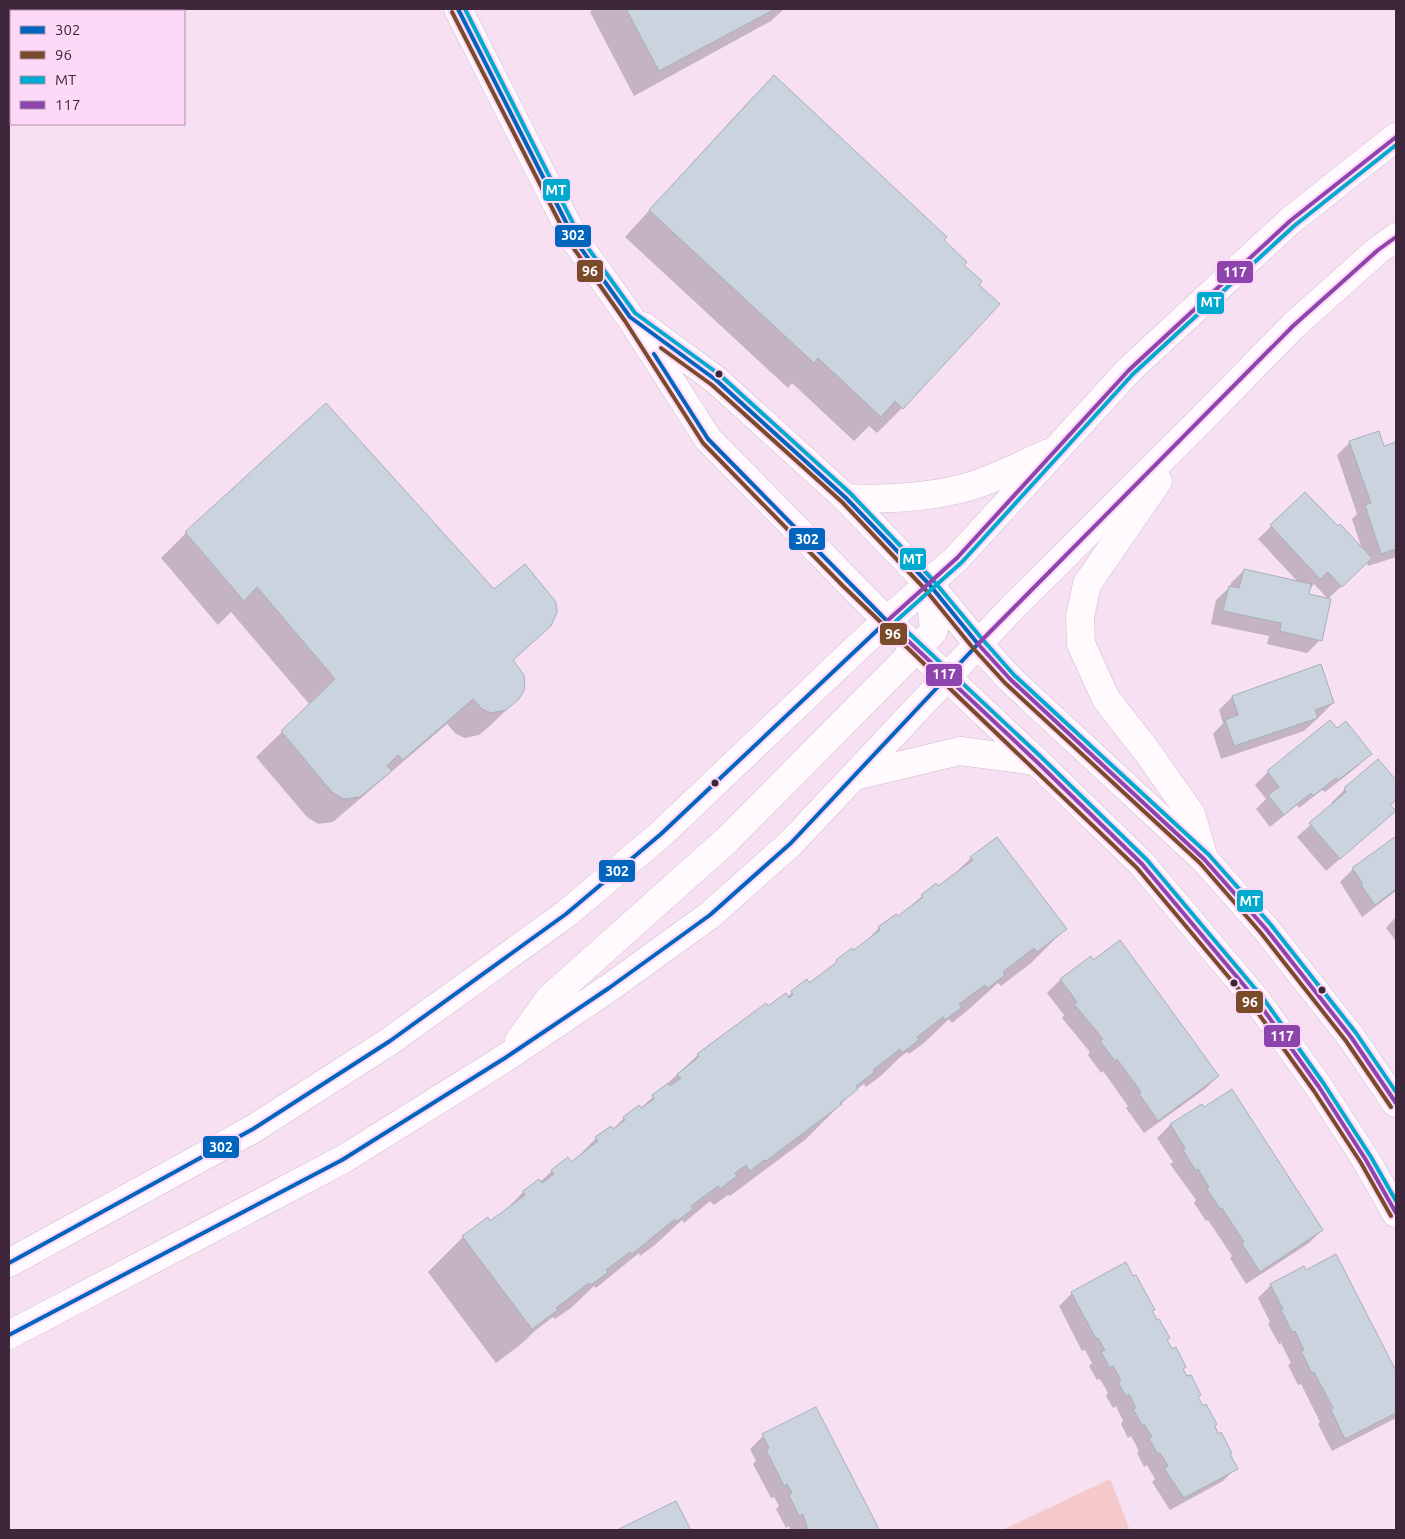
<svg xmlns="http://www.w3.org/2000/svg" width="1405" height="1539" font-family="Ubuntu,sans-serif">
<style>
.green{fill:#f5c9ca}
.shadow{fill:#0003}
.building{fill:#cbd3de;stroke:#a6b0bb}
.lines{fill:none;stroke-linecap:round;stroke-linejoin:round}
.tertiary-casing{stroke:#d3bcce;stroke-width:29}
.secondary-casing{stroke:#d3bcce;stroke-width:29}
.tertiary{stroke:#fefafd;stroke-width:28}
.secondary{stroke:#fefafd;stroke-width:28}
.bus-1-casing{stroke:#fed8f7;stroke-width:8}
.bus-2-casing{stroke:#fed8f7;stroke-width:8}
.bus-3-casing{stroke:#fed8f7;stroke-width:8}
.bus-4-casing{stroke:#fed8f7;stroke-width:8}
.bus-1{stroke:#0065bd;stroke-width:4}
.bus-2{stroke:#7a4b2a;stroke-width:4}
.bus-3{stroke:#00a9ce;stroke-width:4}
.bus-4{stroke:#8e44ad;stroke-width:4}
.bus-dot{fill:#3e273a;stroke:#fed8f7;stroke-width:2}
.line-badge{stroke:#fed8f7;stroke-width:2}
.badge-label{font-size:14px;text-anchor:middle;font-weight:bold;fill:#fff}
</style>
<rect width="100%" height="100%" fill="#f6e0f1"/>
<!-- green -->
<polygon class="green" points="1110,1479 1130,1530 1002,1530"/>
<!-- shadow -->
<g class="shadow">
<polygon points="593,9 784,9 771,21 634,96 590,12"/>
<polygon points="774,77 942,241 902,408 877,433 869,426 854,441 792,383 788,388 625,237 748,102"/>
<polygon points="1350,442 1383,448 1396,443 1396,557 1368,566 1367,562 1328,599 1314,584 1309,590 1307,595 1320,640 1307,653 1267,644 1269,636 1211,624 1216,600 1230,587 1231,583 1244,570 1298,582 1258,539 1305,493 1338,528 1362,549 1352,519 1357,514 1337,455"/>
<polygon points="186,533 494,590 550,625 512,661 518,698 492,724 479,735 465,738 456,734 447,724 333,822 318,824 307,817 256,757 310,705 231,612 218,625 161,558"/>
<polygon points="1320,666 1333,703 1320,716 1304,731 1221,759 1213,734 1223,723 1219,710 1232,697"/>
<polygon points="1370,754 1357,767 1325,792 1322,790 1299,808 1297,805 1270,827 1256,809 1266,799 1255,785 1268,772"/>
<polygon points="1378,761 1396,782 1396,799 1390,806 1395,811 1326,871 1297,837 1333,804 1332,802 1345,789"/>
<polygon points="1396,837 1396,891 1362,917 1340,882 1353,869"/>
<polygon points="971,858 1065,929 1030,964 1001,986 998,983 968,1010 952,1023 949,1019 924,1043 909,1054 907,1052 899,1058 882,1075 866,1087 864,1084 854,1091 805,1140 730,1196 728,1195 714,1205 710,1201 684,1223 682,1220 656,1244 640,1256 639,1253 596,1288 594,1286 571,1308 555,1319 553,1317 536,1330 520,1345 496,1363 428,1272 463,1237 490,1223 502,1214 523,1192 539,1180 540,1182 552,1171 571,1164 596,1138 612,1130 624,1118 640,1109 698,1055 787,997 806,981 809,985 852,949 854,952 862,945 879,928 897,918 922,896 938,888 947,881"/>
<polygon points="1396,917 1396,941 1386,928"/>
<polygon points="1091,958 1218,1076 1205,1089 1144,1133 1126,1108 1128,1106 1103,1071 1101,1073 1088,1055 1090,1052 1062,1018 1064,1015 1047,993 1060,980"/>
<polygon points="1201,1105 1322,1230 1309,1243 1246,1284 1230,1258 1232,1256 1208,1220 1206,1221 1194,1203 1196,1200 1170,1164 1173,1162 1157,1138 1170,1125"/>
<polygon points="1335,1256 1396,1374 1396,1418 1332,1451 1318,1424 1320,1422 1301,1384 1298,1385 1288,1365 1291,1363 1281,1343 1279,1344 1268,1324 1270,1322 1258,1298 1271,1285 1306,1272"/>
<polygon points="1072,1293 1151,1312 1236,1468 1223,1481 1170,1510 1152,1482 1155,1479 1147,1465 1144,1467 1137,1453 1139,1451 1131,1436 1128,1438 1121,1424 1123,1421 1116,1406 1113,1408 1106,1396 1108,1393 1100,1379 1097,1380 1089,1366 1092,1363 1085,1350 1082,1351 1059,1306"/>
<polygon points="816,1409 877,1528 875,1530 791,1530 789,1526 786,1528 776,1509 779,1506 774,1497 771,1498 753,1464 756,1461 750,1449 763,1436"/>
<polygon points="675,1502 690,1530 620,1530"/>
</g>
<!-- building -->
<g class="building">
<polygon points="626,9 775,9 659,71"/>
<polygon points="774,75 947,237 944,240 967,262 964,265 982,281 979,285 1000,304 903,409 895,401 881,417 818,358 814,363 649,210"/>
<polygon points="326,403 494,589 525,564 556,602 557,612 551,626 513,660 524,675 525,689 519,699 506,710 491,713 482,709 473,699 403,760 398,755 387,766 392,771 360,797 344,799 332,792 281,731 335,679 257,587 244,601 185,532"/>
<polygon points="1379,431 1384,446 1396,442 1396,549 1381,554 1365,505 1371,503 1349,441"/>
<polygon points="1305,492 1338,526 1340,524 1372,558 1342,587 1328,572 1320,579 1270,525"/>
<polygon points="1244,569 1311,584 1309,594 1331,599 1322,641 1280,631 1281,623 1223,611 1229,586 1239,588"/>
<polygon points="1321,664 1334,703 1315,710 1318,718 1234,746 1225,720 1238,715 1232,696"/>
<polygon points="1330,720 1337,728 1346,721 1372,754 1338,780 1336,778 1313,796 1311,793 1284,815 1268,795 1279,787 1267,771"/>
<polygon points="1378,759 1396,780 1396,800 1390,805 1396,811 1340,859 1309,823 1346,792 1344,788"/>
<polygon points="1396,836 1396,889 1375,905 1361,885 1363,884 1352,868"/>
<polygon points="997,837 1067,929 1037,952 1034,948 1003,972 1005,975 988,988 985,985 959,1004 961,1008 945,1020 943,1017 917,1037 919,1040 902,1053 900,1049 873,1070 875,1072 856,1086 858,1089 840,1103 842,1104 766,1161 764,1160 750,1171 746,1165 735,1173 737,1176 720,1189 718,1186 691,1206 693,1209 676,1222 675,1219 632,1254 630,1252 606,1270 608,1272 591,1285 589,1283 556,1308 558,1310 532,1329 462,1236 488,1217 490,1221 525,1195 523,1191 539,1179 542,1183 554,1174 551,1170 568,1157 571,1162 598,1141 595,1137 611,1126 613,1129 625,1120 623,1117 639,1105 641,1108 654,1099 652,1095 668,1083 670,1086 681,1078 677,1074 699,1057 697,1054 766,1003 768,1006 786,993 789,998 793,995 791,991 807,979 809,983 837,962 836,960 852,948 854,950 880,930 878,927 896,914 898,916 923,897 921,895 936,883 938,886 973,860 970,857"/>
<polygon points="1120,940 1219,1076 1158,1121 1139,1094 1141,1092 1117,1059 1115,1061 1100,1041 1103,1039 1074,1004 1077,1002 1060,979 1091,956 1093,960"/>
<polygon points="1232,1089 1323,1230 1260,1272 1242,1244 1244,1242 1222,1208 1220,1209 1207,1189 1209,1187 1198,1169 1196,1171 1183,1150 1185,1148 1170,1124 1202,1104 1204,1107"/>
<polygon points="1336,1254 1396,1371 1396,1413 1345,1439 1331,1410 1333,1408 1314,1372 1312,1373 1301,1351 1304,1350 1295,1331 1292,1332 1281,1310 1283,1309 1270,1284 1304,1266 1306,1270"/>
<polygon points="1126,1262 1133,1276 1136,1275 1155,1310 1152,1311 1157,1320 1159,1319 1170,1338 1167,1340 1172,1349 1176,1347 1186,1367 1183,1369 1187,1376 1191,1375 1201,1395 1198,1397 1203,1406 1206,1404 1217,1424 1215,1426 1218,1434 1221,1432 1232,1453 1230,1454 1238,1469 1184,1498 1164,1468 1168,1466 1160,1453 1158,1454 1149,1439 1152,1437 1144,1424 1142,1425 1133,1409 1136,1408 1129,1394 1126,1396 1118,1382 1121,1380 1113,1366 1110,1368 1101,1352 1105,1350 1098,1338 1096,1339 1071,1292"/>
<polygon points="816,1407 879,1529 875,1530 808,1530 803,1514 799,1516 789,1495 792,1493 787,1484 784,1486 766,1450 769,1448 762,1434"/>
<polygon points="676,1501 691,1530 617,1530"/>
</g>
<g class="lines">
<!-- tertiary casing -->
<g class="tertiary-casing">
<g id="tertiary">
<polyline points="458,9 575,240 630,317 708,439 887,621"/>
<polyline points="643,326 716,380 846,498 929,584"/>
</g>
</g>
<!-- secondary casing -->
<g class="secondary-casing">
<g id="secondary">
<polyline points="1158,481 1087,584 1080,617 1081,644 1106,699 1146,750 1191,814 1204,859"/>
<path d="M 846,498 C 888,500 930,498 971,486 C 997,478 1023,464 1049,453"/>
<polyline points="929,584 978,644 1010,679 1204,859 1266,929 1351,1037 1396,1103"/>
<polyline points="887,621 1036,761 1142,864 1258,1002 1319,1087 1366,1160 1396,1213"/>
<polyline points="855,776 960,751 1036,761"/>
<polyline points="519,1041 550,998 728,839 933,632 934,629 929,584"/>
<polyline points="9,1263 253,1129 390,1041 566,914 661,834 861,644 957,558 1129,370 1290,221 1396,137"/>
<polyline points="9,1335 342,1160 505,1058 609,988 710,915 791,843 1011,609 1200,421 1293,326 1378,250 1396,237"/>
</g>
</g>
<!-- tertiary -->
<use href="#tertiary" class="tertiary"/>
<!-- secondary -->
<use href="#secondary" class="secondary"/>
<!-- bus-1 casing -->
<g class="bus-1-casing">
<g id="bus-1">
<polyline points="9,1263 253,1129 390,1041 566,914 661,834 887,621 708,439 654,354"/>
<polyline points="9,1335 342,1160 505,1058 609,988 710,915 791,843 978,644 929,584 846,498 716,380 630,317 575,240 458,9"/>
</g>
</g>
<!-- bus-2 casing -->
<g class="bus-2-casing">
<g id="bus-2">
<polyline points="452,12 570,243 625,321 703,443 843,586 1137,868 1253,1006 1314,1091 1361,1163 1391,1216"/>
<polyline points="661,348 712,385 842,502 924,588 973,648 1005,683 1200,863 1261,933 1346,1041 1391,1107"/>
</g>
</g>
<!-- bus-3 casing -->
<g class="bus-3-casing">
<g id="bus-3">
<polyline points="465,9 580,237 635,313 720,375 850,493 933,580 983,640 1014,675 1209,855 1271,925 1356,1033 1396,1092"/>
<polyline points="1396,145 1294,226 1133,374 962,562 896,621 1040,756 1147,860 1263,998 1324,1084 1371,1157 1396,1201"/>
</g>
</g>
<!-- bus-4 casing -->
<g class="bus-4-casing">
<g id="bus-4">
<polyline points="1396,137 1290,221 1129,370 957,558 887,621 1036,761 1142,864 1258,1002 1319,1087 1366,1160 1396,1213"/>
<polyline points="1396,237 1378,250 1293,326 978,644 1010,679 1204,859 1266,929 1351,1037 1396,1103"/>
</g>
</g>
<!-- bus-1 -->
<use href="#bus-1" class="bus-1"/>
<!-- bus-2 -->
<use href="#bus-2" class="bus-2"/>
<!-- bus-3 -->
<use href="#bus-3" class="bus-3"/>
<!-- bus-4 -->
<use href="#bus-4" class="bus-4"/>
</g>
<!-- markers -->
<g class="bus-dot">
<circle cx="719" cy="374" r="4.5"/>
<circle cx="715" cy="783" r="4.5"/>
<circle cx="1234" cy="983" r="4.5"/>
<circle cx="1322" cy="990" r="4.5"/>
</g>
<g class="line-badge">
<rect x="542" y="178" width="29" height="24" rx="5" fill="#00a9ce"/>
<rect x="554" y="224" width="38" height="24" rx="5" fill="#0065bd"/>
<rect x="576" y="259" width="28" height="24" rx="5" fill="#7a4b2a"/>
<rect x="1216" y="260" width="38" height="24" rx="5" fill="#8e44ad"/>
<rect x="1196" y="291" width="29" height="24" rx="5" fill="#00a9ce"/>
<rect x="788" y="527" width="38" height="24" rx="5" fill="#0065bd"/>
<rect x="899" y="547" width="28" height="24" rx="5" fill="#00a9ce"/>
<rect x="879" y="622" width="29" height="24" rx="5" fill="#7a4b2a"/>
<rect x="925" y="663" width="38" height="24" rx="5" fill="#8e44ad"/>
<rect x="598" y="859" width="38" height="24" rx="5" fill="#0065bd"/>
<rect x="1236" y="889" width="28" height="24" rx="5" fill="#00a9ce"/>
<rect x="1235" y="990" width="29" height="24" rx="5" fill="#7a4b2a"/>
<rect x="1263" y="1024" width="38" height="24" rx="5" fill="#8e44ad"/>
<rect x="202" y="1135" width="38" height="24" rx="5" fill="#0065bd"/>
</g>
<g class="badge-label">
<text x="556" y="195">MT</text>
<text x="573" y="240">302</text>
<text x="590" y="276">96</text>
<text x="1235" y="277">117</text>
<text x="1211" y="307">MT</text>
<text x="807" y="544">302</text>
<text x="913" y="564">MT</text>
<text x="893" y="639">96</text>
<text x="944" y="679">117</text>
<text x="617" y="876">302</text>
<text x="1250" y="906">MT</text>
<text x="1250" y="1007">96</text>
<text x="1282" y="1041">117</text>
<text x="221" y="1152">302</text>
</g>
<!-- border -->
<rect width="1405" height="1539" fill="none" stroke="#3e273a" stroke-width="20"/>
<!-- legend -->
<rect x="10" y="10" width="175" height="115" fill="#fed8f7" stroke="#b191ab"/>
<rect x="20" y="26" width="25" height="8" fill="#0065bd" stroke="#b191ab"/>
<text x="55" y="35" font-size="15" fill="#3e273a">302</text>
<rect x="20" y="51" width="25" height="8" fill="#7a4b2a" stroke="#b191ab"/>
<text x="55" y="60" font-size="15" fill="#3e273a">96</text>
<rect x="20" y="76" width="25" height="8" fill="#00a9ce" stroke="#b191ab"/>
<text x="55" y="85" font-size="15" fill="#3e273a">MT</text>
<rect x="20" y="101" width="25" height="8" fill="#8e44ad" stroke="#b191ab"/>
<text x="55" y="110" font-size="15" fill="#3e273a">117</text>
</svg>
